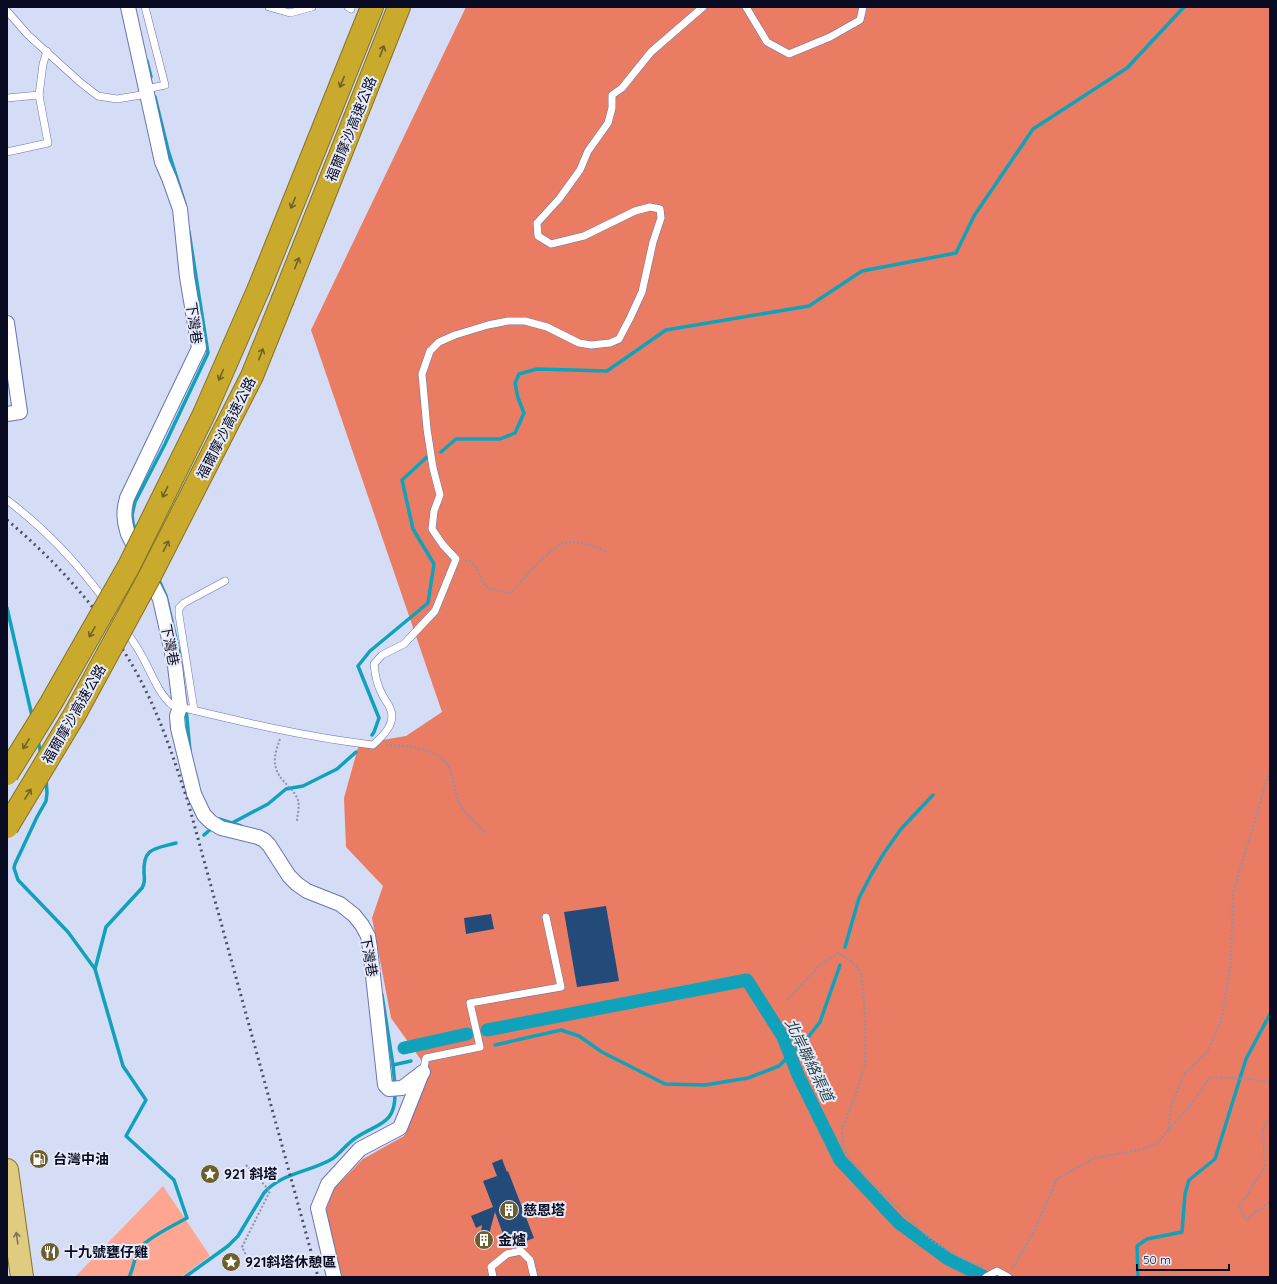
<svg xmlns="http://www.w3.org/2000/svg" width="1277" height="1284" font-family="Quicksand,'Noto Sans TC',sans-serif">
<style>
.green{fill:#fea691}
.forest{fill:#ea7c63}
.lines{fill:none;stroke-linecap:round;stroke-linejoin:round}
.stream{stroke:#11a2bb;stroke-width:3.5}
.canal{stroke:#11a2bb;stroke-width:13}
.building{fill:#234b7a}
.service-casing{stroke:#6975af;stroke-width:8}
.minor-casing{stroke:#6975af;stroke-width:16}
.primary-casing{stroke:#857229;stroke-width:24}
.motorway-casing{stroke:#857229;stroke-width:24}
.path{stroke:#8d93ab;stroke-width:2;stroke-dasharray:2 2;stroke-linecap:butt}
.service{stroke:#fff;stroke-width:7}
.minor{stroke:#fff;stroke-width:14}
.primary{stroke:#dfcc81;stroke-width:22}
.motorway{stroke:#c9aa2d;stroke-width:22}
.rail{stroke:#4a4e66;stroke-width:3;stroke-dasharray:2 4;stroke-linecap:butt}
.motorway-bridge-casing{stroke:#857229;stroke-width:24;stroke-linecap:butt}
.motorway-bridge{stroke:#c9aa2d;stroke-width:22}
.oneway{stroke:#726228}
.oneway2{stroke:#7e7556}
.labels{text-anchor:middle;stroke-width:4;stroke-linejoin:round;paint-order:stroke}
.street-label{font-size:14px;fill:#080b21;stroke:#e6e9f7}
.poi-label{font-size:14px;font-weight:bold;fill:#080b21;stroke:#e6e9f7;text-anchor:start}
.water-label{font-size:15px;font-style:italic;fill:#29444a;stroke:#e6e9f7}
</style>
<rect width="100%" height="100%" fill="#d5dcf6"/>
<!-- green -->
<polygon class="green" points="163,1186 210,1256 181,1277 75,1277"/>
<!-- forest -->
<polygon class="forest" points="466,7 1270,7 1270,1277 341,1277 326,1210 333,1190 363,1159 404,1136 429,1071 391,1018 372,918 383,886 346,847 344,798 359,744 406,736 442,712 311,330"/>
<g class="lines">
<!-- stream -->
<g class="stream">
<polyline points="147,61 151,77"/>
<polyline points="155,97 168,150 185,204"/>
<polyline points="441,452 456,439 500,439 515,433 524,413 518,398 515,383 519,374 537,369 607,371 666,330 809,306 862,271 956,253 974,216 1033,129 1127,68 1184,7"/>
<polyline points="136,532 133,523 132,515 135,502 165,444 208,353 189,232"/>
<polyline points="158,578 166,596 180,656"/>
<polyline points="7,608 32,716"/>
<polyline points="186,708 190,751"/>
<polyline points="372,735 374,732 379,718 358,666 370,651 428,603 434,564 413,529 402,480 427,457"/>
<polyline points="38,740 41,755"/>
<path d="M 46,779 L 47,793 L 46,801 L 37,817 L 15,864 L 14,868 L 18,880 L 68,932 L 95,969 L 123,1066 L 146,1100 L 126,1136 L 174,1180 L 187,1218 C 176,1224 147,1238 140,1248 C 134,1256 134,1268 129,1277"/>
<polyline points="219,819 241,826"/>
<polyline points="232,823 268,804 286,789 303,786 337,769 356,752"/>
<polyline points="204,835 213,827"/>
<polyline points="845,947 859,898 871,875 884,853 901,829 933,795"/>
<path d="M 95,969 L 106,927 L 142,888 C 145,883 145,879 144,873 C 143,847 155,849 176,843"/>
<polyline points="382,995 393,1065 395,1086"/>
<polyline points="495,1045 561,1030 579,1036 602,1052 665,1084 705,1085 748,1078 779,1066 809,1036 820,1022 840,965"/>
<polyline points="393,1065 411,1061"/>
<path d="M 185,1277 L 228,1246 L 238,1236 L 264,1193 C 281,1173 310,1172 332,1159 C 341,1153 347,1143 357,1137 C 379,1123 396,1124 395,1092"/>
<polyline points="1138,1277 1137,1246 1147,1239 1182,1232 1185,1194 1189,1180 1215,1159 1246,1059 1270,1014"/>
</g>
<!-- canal -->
<g class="canal">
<polyline points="487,1030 747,980 783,1037 798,1075 840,1160 899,1223 948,1259 985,1277"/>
<polyline points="404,1048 467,1034"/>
</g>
</g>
<!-- building -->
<g class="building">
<polygon points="606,906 619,981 577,987 564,912"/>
<polygon points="491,914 494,929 466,934 464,918"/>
<polygon points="502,1159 507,1172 508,1171 534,1238 508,1248 495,1212 485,1249 479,1248 482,1225 476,1228 471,1216 493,1207 483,1181 497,1176 492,1163"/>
</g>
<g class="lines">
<!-- service casing -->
<g class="service-casing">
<g id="service">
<polyline points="145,7 165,85 146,89"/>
<polyline points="269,7 290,13 312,7"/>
<polyline points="348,7 351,9"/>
<polyline points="746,7 767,42 789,54 830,37 860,20 863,7"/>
<polyline points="7,11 28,35 81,83 98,96 117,99 147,94"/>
<polyline points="7,98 39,95"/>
<polyline points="7,152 48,143 39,95 43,64 47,51"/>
<path d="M 7,500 C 52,534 91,578 122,625 C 129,635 136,645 142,656 C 151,672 158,693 172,705 C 238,721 305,737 373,745 C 383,736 397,723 390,708 C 388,703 384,699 382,694 C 377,685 375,675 374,664 L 382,655 L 404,644 L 435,611 L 456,559 L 443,545 L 432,529 L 434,511 L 440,495 L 433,468 L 427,429 L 422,374 L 430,351 L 439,342 L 455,335 L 488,325 L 508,321 L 525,321 L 547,327 L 579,343 L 591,345 L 610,343 L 619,339 L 630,318 L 642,292 L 653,242 L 661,218 L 660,209 L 650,207 L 635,211 L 584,236 L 551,244 L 538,236 L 537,223 L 559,199 L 580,170 L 588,151 L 608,123 L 612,108 L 612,95 L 622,88 L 651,52 L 703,7"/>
<polyline points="194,710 179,615 179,608 184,603 225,581"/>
<polyline points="423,1072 426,1058 480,1047 470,1003 561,987 546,917"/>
<polyline points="493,1277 491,1267 507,1254 521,1251 530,1260 534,1277"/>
<polyline points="986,1277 997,1271 1008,1277"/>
</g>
</g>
<!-- minor casing -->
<g class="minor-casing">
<g id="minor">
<path d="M 128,7 L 162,162 L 169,178 L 180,209 L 187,277 L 199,348 L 127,498 C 123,511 124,521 128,534 L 160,599 L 175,666 L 180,707 L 177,716 L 178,728 L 194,794 L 204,815 L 211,822 L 221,828 L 258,837 L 264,840 L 269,845 L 289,876 L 297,884 L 307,891 L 340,904 L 354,915 L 362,925 L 368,936 L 370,948 L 385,1085 L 389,1089 L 402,1088 L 423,1072"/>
<polyline points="7,323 20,412 7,414"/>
<polyline points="334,1277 318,1208 328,1184 360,1149 400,1128 422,1073"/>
</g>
</g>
<!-- primary casing -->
<g class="primary-casing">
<polyline id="primary" points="7,1170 22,1277"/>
</g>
<!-- motorway casing -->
<g class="motorway-casing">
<g id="motorway">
<polyline points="259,288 372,7"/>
<polyline points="283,299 399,7"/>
</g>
</g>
<!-- path -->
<g class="path">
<path d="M 465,560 L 470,561 L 477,568 L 483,583 L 490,589 L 511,593 C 523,580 549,547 565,543 C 579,540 594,546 607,552"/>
<path d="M 280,739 C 272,761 272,770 289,787 C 293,791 296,795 298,800 C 300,807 297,815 297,822"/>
<path d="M 386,745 C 406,746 439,747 449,768 C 454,778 454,790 458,800 C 464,813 476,823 486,833"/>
<polyline points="787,1000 821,964 838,953 851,961 860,971 863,984 865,1026 865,1064 855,1097 842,1129 843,1146 849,1159 870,1181 932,1241 961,1258 984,1267"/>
<polyline points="1270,1119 1263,1127 1265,1167 1239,1207 1246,1220 1270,1202"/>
<polyline points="1169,1129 1189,1107 1210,1077 1247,1079 1270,1082"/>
<polyline points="246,1165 270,1191 242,1247 253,1269"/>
<polyline points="1012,1269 1034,1231 1057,1179 1094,1158 1140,1150 1158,1143 1168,1130 1172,1104 1185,1073 1208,1051 1221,1020 1231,964 1233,893 1270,770"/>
</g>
<!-- service -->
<use href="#service" class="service"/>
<!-- minor -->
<use href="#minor" class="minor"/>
<!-- primary -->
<use href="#primary" class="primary"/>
<!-- motorway -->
<use href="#motorway" class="motorway"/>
<!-- rail -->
<path class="rail" d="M 7,520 C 61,565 111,622 143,685 C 162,722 175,762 188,802 L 318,1277"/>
<!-- motorway-bridge casing -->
<g class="motorway-bridge-casing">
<g id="motorway-bridge">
<polyline points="7,774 51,703 129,566 204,414 259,288"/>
<polyline points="7,827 75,714 150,576 252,376 283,299"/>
</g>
</g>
<!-- motorway-bridge -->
<use href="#motorway-bridge" class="motorway-bridge"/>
</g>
<!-- one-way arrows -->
<defs><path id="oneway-shaft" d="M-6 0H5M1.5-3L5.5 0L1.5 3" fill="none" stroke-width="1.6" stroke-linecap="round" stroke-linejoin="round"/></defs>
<g class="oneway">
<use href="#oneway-shaft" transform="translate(382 51) rotate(-69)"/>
<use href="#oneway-shaft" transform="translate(342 82) rotate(112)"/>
<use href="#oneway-shaft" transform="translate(293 203) rotate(112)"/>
<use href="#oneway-shaft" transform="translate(297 263) rotate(-68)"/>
<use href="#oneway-shaft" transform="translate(261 354) rotate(-69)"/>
<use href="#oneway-shaft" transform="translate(221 375) rotate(113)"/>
<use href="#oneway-shaft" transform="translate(165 492) rotate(116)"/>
<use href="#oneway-shaft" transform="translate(166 546) rotate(-63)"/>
<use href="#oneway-shaft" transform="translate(92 632) rotate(120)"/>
<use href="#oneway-shaft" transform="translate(26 744) rotate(122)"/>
<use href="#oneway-shaft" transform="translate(28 794) rotate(-59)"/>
</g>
<use class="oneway2" href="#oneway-shaft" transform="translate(17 1238) rotate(-98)"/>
<!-- icons -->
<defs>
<g id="fuel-disc" transform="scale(1)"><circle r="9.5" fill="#6d5f2c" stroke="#e6e9f7"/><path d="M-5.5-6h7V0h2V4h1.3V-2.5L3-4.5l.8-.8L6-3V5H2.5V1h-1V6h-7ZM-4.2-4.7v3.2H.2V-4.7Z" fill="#fff"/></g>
<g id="sight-disc" transform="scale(1)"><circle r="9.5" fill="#6d5f2c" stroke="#e6e9f7"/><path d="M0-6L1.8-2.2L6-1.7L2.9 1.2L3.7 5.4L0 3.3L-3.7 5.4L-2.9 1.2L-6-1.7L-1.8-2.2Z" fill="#fff"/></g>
<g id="building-disc" transform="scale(1)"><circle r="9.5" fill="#6d5f2c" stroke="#e6e9f7"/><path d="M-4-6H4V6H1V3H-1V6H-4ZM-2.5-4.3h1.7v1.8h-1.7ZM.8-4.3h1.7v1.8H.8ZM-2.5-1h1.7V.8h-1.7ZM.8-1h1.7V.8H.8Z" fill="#fff"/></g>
<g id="restaurant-disc" transform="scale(1)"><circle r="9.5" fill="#6d5f2c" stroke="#e6e9f7"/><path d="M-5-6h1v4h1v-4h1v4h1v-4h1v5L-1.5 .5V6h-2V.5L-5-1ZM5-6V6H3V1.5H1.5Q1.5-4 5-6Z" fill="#fff"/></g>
</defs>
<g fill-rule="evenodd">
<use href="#fuel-disc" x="39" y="1159"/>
<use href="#sight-disc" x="210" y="1174"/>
<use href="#building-disc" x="509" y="1210"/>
<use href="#building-disc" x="484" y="1240"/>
<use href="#restaurant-disc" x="50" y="1252"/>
<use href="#sight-disc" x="231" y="1262"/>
</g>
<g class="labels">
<!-- street labels -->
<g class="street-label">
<text transform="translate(351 129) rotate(-68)" y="5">福爾摩沙高速公路</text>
<text transform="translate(194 323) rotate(82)" y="5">下灣巷</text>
<text transform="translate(226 428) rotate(-63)" y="5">福爾摩沙高速公路</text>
<text transform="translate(170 645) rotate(79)" y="5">下灣巷</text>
<text transform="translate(74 714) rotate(-60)" y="5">福爾摩沙高速公路</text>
<text transform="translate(369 956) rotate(80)" y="5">下灣巷</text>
</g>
<!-- poi labels -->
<g class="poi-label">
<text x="53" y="1164">台灣中油</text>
<text x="224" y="1179">921 斜塔</text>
<text x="523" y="1215">慈恩塔</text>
<text x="498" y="1245">金爐</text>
<text x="64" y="1257">十九號甕仔雞</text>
<text x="245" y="1267">921斜塔休憩區</text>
</g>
<!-- water labels -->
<g class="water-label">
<text transform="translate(809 1060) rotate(64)" y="5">北岸聯絡渠道</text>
</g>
</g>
<!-- border -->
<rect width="1277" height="1284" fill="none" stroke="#080b21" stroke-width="16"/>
<!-- scale -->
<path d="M1137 1264v6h92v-6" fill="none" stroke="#080b21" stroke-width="2"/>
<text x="1143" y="1264" font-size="12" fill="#080b21" stroke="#e6e9f7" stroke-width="3" paint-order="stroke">50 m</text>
</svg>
